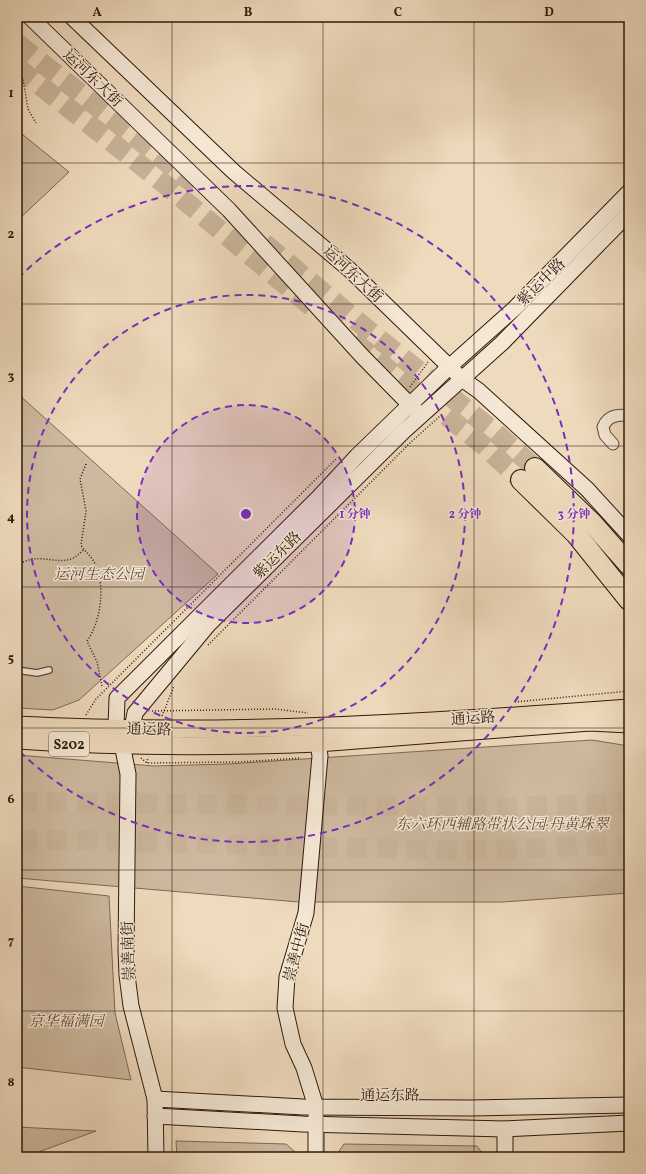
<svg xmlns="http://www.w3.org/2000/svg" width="646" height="1174" font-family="Vollkorn,'Noto Serif SC',serif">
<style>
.green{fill:#cdb99f;stroke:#7e6855}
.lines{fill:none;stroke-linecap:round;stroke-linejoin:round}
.highway-tunnel{stroke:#c8b399;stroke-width:20;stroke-dasharray:20 10;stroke-linecap:butt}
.lane-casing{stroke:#5e4838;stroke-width:8}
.street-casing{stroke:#5e4838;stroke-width:13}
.secondary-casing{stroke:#2e180b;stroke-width:17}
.primary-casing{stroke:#2e180b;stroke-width:19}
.highway-casing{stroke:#2e180b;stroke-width:22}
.path{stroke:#2e180b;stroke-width:1.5;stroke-dasharray:1 2;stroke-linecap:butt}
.lane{stroke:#f4e7d4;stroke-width:5.5}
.street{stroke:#f4e7d4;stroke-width:11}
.secondary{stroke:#f4e7d4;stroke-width:15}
.primary{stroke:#eedabd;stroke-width:17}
.highway{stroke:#eedabd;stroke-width:20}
.grid{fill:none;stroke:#2e180b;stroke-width:1;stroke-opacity:0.55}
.ring{fill:none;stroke:#7b2cbf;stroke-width:2;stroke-dasharray:7 5}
.labels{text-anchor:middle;stroke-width:3;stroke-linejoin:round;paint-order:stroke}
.shield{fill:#f4e7d4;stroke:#695647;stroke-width:1}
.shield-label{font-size:14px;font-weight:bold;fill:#2e180b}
.street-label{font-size:15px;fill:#2e180b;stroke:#f4e7d4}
.park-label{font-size:15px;font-style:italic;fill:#5e4837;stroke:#f4e7d4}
.centre{fill:#7b2cbf;stroke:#f4e7d4;stroke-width:2}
.ring-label{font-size:12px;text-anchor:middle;font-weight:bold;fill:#7b2cbf;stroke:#f4e7d4;stroke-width:3;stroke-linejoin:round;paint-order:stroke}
.neatline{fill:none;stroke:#2e180b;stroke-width:1.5}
.grid-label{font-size:13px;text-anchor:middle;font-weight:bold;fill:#2e180b}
</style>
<rect width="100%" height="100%" fill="#eedabd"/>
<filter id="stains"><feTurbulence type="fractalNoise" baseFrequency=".005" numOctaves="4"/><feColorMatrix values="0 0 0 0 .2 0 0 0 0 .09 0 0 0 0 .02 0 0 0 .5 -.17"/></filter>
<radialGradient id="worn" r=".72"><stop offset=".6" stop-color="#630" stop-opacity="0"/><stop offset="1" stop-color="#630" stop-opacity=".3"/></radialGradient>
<!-- green -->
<g class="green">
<polygon points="17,130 69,172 17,221"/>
<polygon points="17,393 218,574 79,700 53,710 17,708"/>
<polygon points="592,740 629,746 629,893 503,902 299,902 17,878 17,755 154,766 228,764"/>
<polygon points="17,886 109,896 115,1013 131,1080 17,1067"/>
<polygon points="17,1127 96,1131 25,1157 17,1157"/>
<polygon points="176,1141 286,1144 295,1152 295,1157 177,1157"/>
<polygon points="344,1144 477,1146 485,1157 335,1157"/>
</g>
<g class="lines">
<!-- highway-tunnel -->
<g class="highway-tunnel">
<polyline points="17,43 195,185"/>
<polyline points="17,67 167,186 312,307"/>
<polyline points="264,243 368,330 496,433 535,468"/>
<polyline points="353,341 483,445 521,480"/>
<polyline points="17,802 508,807 629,802"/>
<polyline points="17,839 470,851 629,844"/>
</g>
<!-- lane casing -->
<g class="lane-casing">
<polyline id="lane" points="17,670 37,673 49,670"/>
</g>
<!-- street casing -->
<g class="street-casing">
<path id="street" d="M 613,444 L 605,435 L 603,427 C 608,415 617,415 629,415"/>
</g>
<!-- secondary casing -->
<g class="secondary-casing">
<g id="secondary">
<polyline points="30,17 229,210 362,356 417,412"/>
<polyline points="72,17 234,172 350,270 462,379 479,391 587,489 629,535"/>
<polyline points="116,728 117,698 318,498 357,456 449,367 515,308 629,192"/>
<polyline points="155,1099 303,1107 471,1108 629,1105"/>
<polyline points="155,1116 303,1124 505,1129 629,1123"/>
<polyline points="505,1129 505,1157"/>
<polyline points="156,1157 155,1099 131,1006 127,975 126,950 128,774 122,744 132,729 135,713 208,625 404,431 502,343 629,213"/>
<polyline points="316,1157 316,1107 304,1068 293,1044 285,1008 287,977 306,913 320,756 318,743"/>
</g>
</g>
<!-- primary casing -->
<g class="primary-casing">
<g id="primary">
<path d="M 17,725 C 221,736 425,723 629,708"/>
<path d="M 17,740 C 117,747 218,747 318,743 L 590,722 L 629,724"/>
</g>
</g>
<!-- highway casing -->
<g class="highway-casing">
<g id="highway">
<polyline points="535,468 593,524 629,565"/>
<polyline points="521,480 576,534 629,600"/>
</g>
</g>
<!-- path -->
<g class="path">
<polyline points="17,66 23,79 28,109 36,123"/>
<polyline points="410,387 428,362"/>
<path d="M 86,464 L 80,479 L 86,511 L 81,545 C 84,551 89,554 93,560 C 106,582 102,620 87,641 L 97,662 L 102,686"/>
<path d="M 17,563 C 23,563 27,560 32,559 C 53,557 68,568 83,550"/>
<polyline points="208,645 411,442 440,416"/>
<polyline points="515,702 629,691"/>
<polyline points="152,711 275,709 308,713"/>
<polyline points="86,715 96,699 336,459"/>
<polyline points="162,716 174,686"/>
<polyline points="141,758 147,763 238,762 301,758"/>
<polyline points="147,763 148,757"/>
</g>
<!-- lane -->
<use href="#lane" class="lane"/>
<!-- street -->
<use href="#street" class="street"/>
<!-- secondary -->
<use href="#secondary" class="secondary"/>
<!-- primary -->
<use href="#primary" class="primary"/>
<!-- highway -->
<use href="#highway" class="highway"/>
</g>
<!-- grid -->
<path class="grid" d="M 172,17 L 172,1157M 323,17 L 323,1157M 474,17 L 474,1157M 17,163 L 629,163M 17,304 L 629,304M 17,446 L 629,446M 17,587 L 629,587M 17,728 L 629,728M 17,870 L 629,870M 17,1011 L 629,1011"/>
<!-- distance rings -->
<circle cx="246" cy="514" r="109" fill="#7b2cbf" fill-opacity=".12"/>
<g class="ring">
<circle cx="246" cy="514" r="109"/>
<circle cx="246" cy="514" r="219"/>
<path d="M18 278A328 328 0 1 1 18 750"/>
</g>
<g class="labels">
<!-- shield labels -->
<rect class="shield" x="49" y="732" width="40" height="24" rx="3"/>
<g class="shield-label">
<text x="69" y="749">S202</text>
</g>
<!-- street labels -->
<g class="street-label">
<text transform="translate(93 78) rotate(44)" y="5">运河东大街</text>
<text transform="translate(353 274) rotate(43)" y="5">运河东大街</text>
<text transform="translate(541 282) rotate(-45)" y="5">紫运中路</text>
<text transform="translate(277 555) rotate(-45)" y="5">紫运东路</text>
<text transform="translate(473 718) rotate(-4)" y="5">通运路</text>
<text transform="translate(149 729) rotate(1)" y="5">通运路</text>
<text transform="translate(128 951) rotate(-92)" y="5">崇善南街</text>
<text transform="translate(296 952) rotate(-75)" y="5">崇善中街</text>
<text x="390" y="1100">通运东路</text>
</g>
<!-- park labels -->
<g class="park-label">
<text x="99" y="579">运河生态公园</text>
<text x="502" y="829">东六环西辅路带状公园·丹黄珠翠</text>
<text x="66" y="1026">京华福满园</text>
</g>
</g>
<circle cx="246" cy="514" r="6" class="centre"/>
<g class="ring-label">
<text x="355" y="518">1 分钟</text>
<text x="465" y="518">2 分钟</text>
<text x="574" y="518">3 分钟</text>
</g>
<!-- margin -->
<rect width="646" height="1174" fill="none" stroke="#eedabd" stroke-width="44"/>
<rect x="22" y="22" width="602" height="1130" class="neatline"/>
<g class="grid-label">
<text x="97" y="16">A</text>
<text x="248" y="16">B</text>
<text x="398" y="16">C</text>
<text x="549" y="16">D</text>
<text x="11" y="97">1</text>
<text x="11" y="238">2</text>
<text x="11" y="380">3</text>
<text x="11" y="521">4</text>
<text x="11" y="662">5</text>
<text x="11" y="803">6</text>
<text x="11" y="945">7</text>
<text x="11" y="1086">8</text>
</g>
<rect width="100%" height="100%" filter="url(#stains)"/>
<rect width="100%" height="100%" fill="url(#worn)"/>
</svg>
